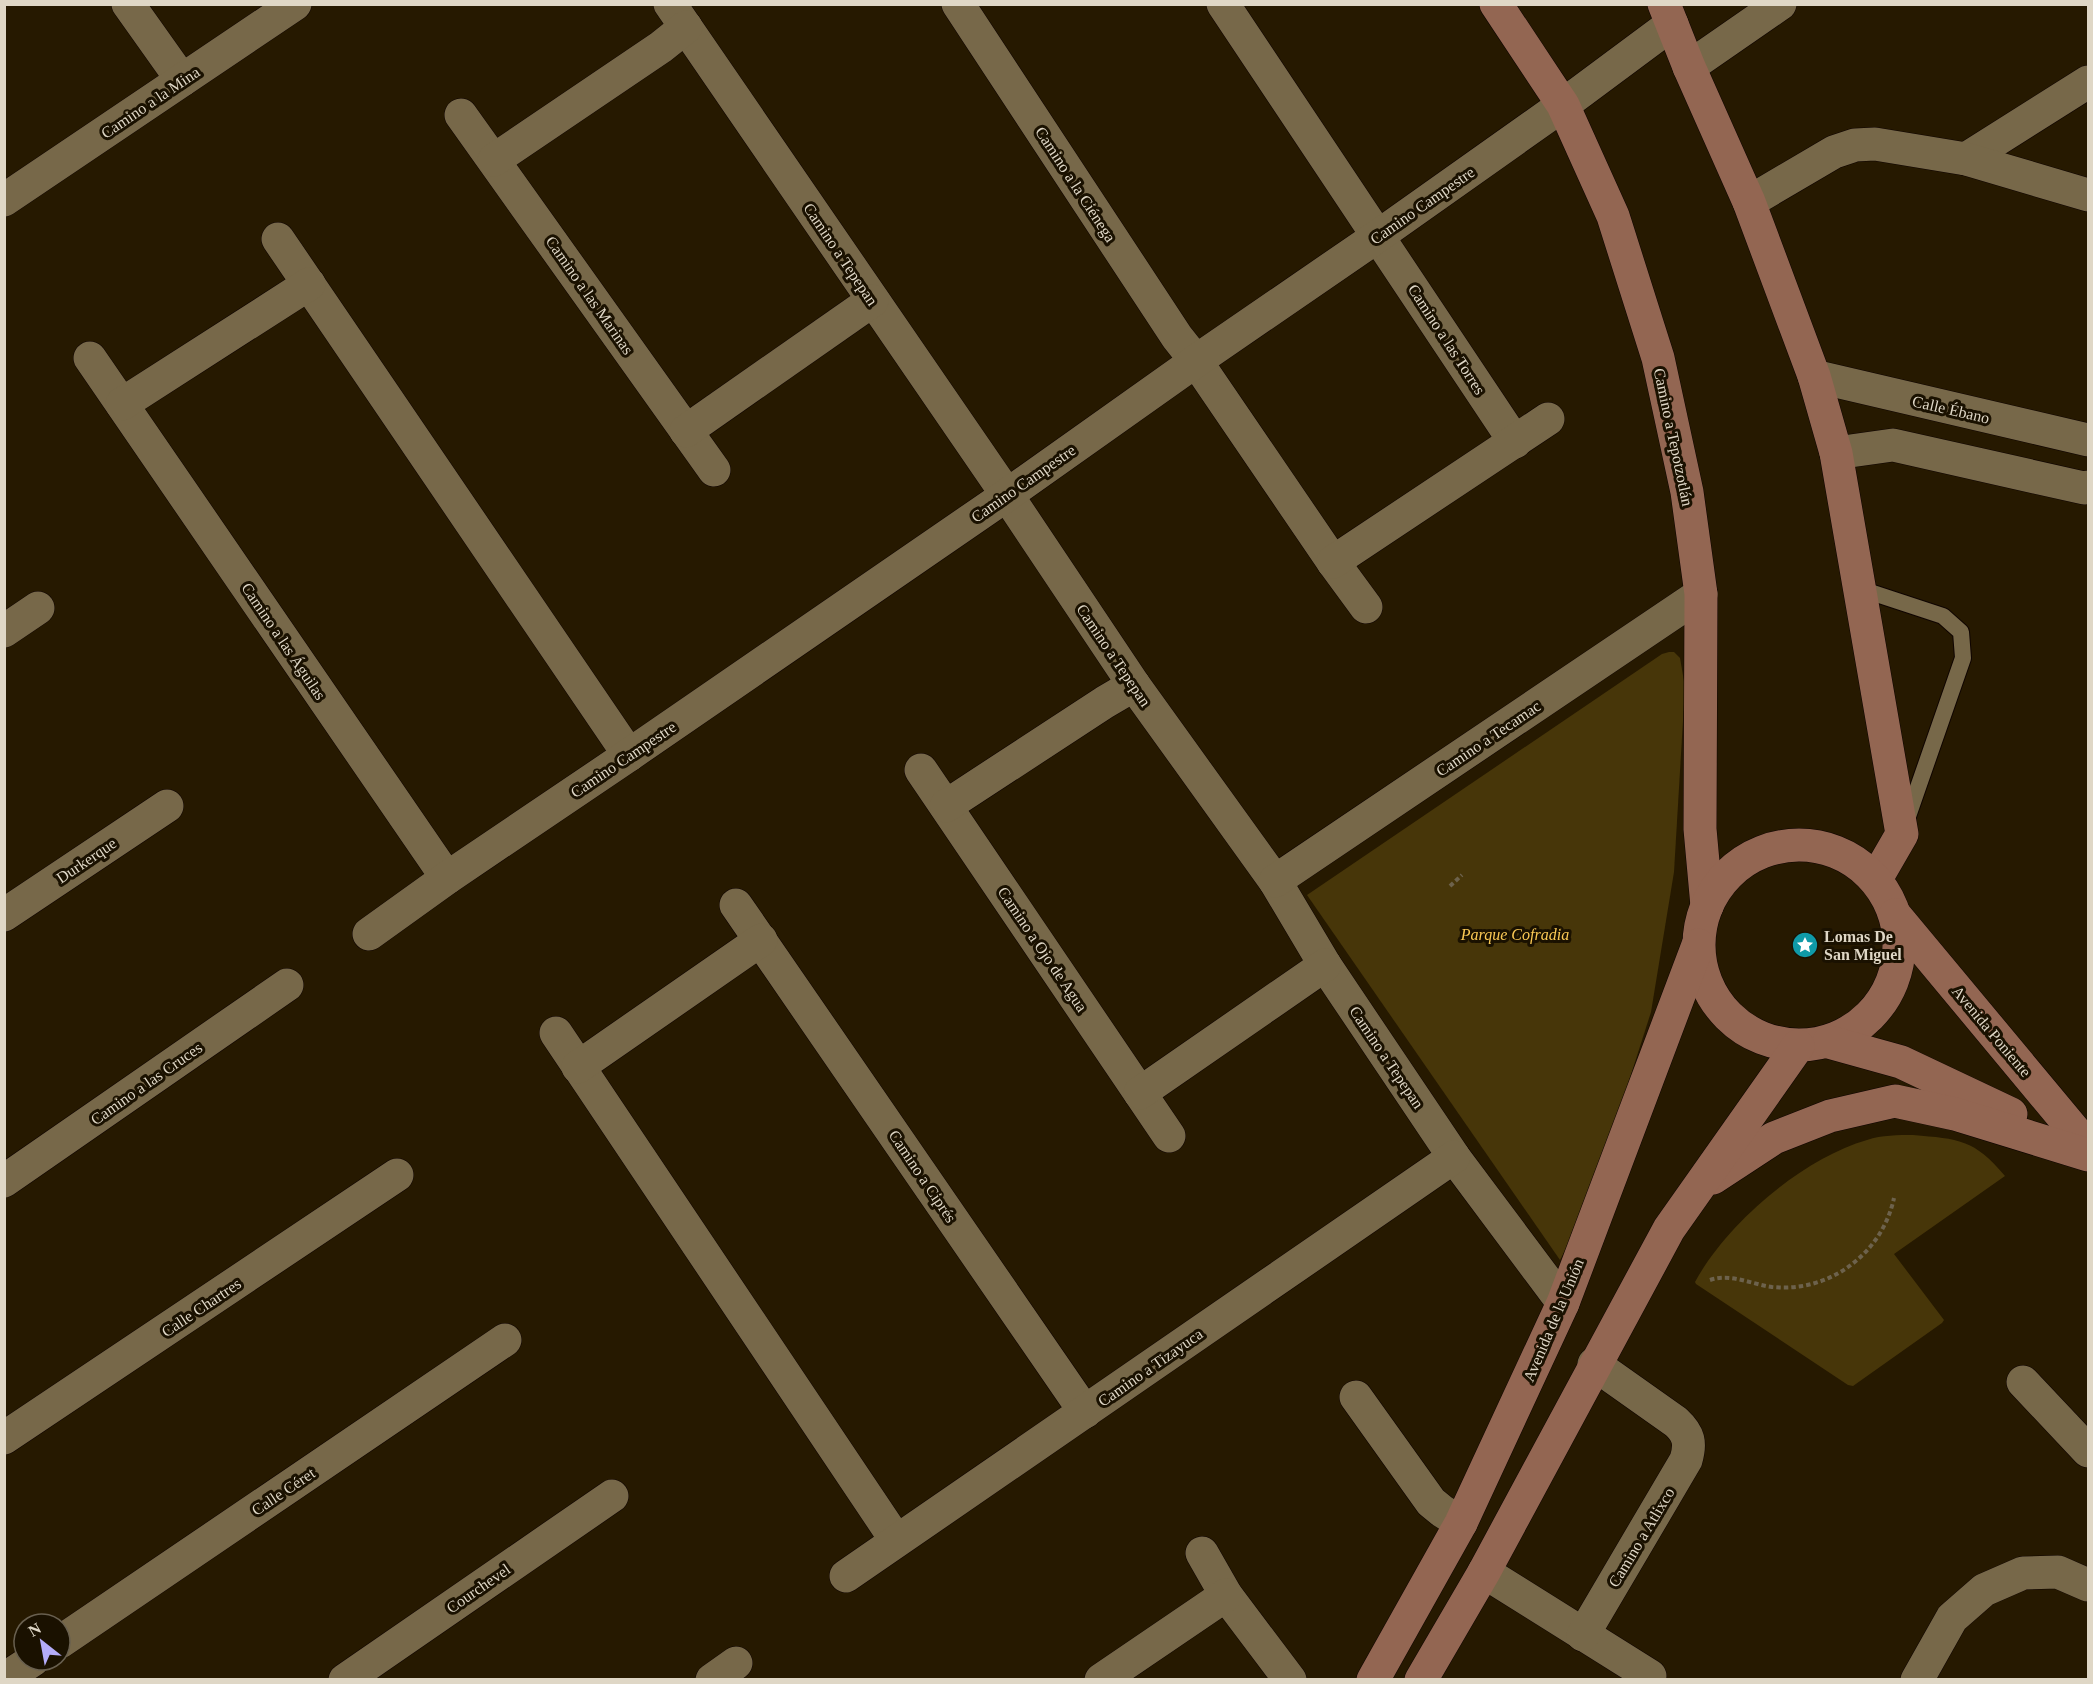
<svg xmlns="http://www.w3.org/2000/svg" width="2093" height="1684" font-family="'Times New Roman',serif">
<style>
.green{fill:#473609}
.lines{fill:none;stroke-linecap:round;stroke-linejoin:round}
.lane-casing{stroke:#0f0400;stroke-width:18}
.street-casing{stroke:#0f0400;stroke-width:34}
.secondary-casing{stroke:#0f0400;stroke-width:34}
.path{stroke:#6d624c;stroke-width:4;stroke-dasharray:4.5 3;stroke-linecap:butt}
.lane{stroke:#776849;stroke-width:16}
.street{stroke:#776849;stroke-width:33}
.secondary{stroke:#936652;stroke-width:33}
.labels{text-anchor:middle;stroke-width:6;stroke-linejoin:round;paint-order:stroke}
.street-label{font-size:16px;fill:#dfd7c6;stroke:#1a1100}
.park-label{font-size:16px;font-style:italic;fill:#fbc954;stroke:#1a1100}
.poi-label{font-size:16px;font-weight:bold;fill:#dfd7c6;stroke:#1a1100;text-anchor:start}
</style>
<rect width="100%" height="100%" fill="#261900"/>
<!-- green -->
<g class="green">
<polygon points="1669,652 1674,652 1680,658 1685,687 1674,872 1651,1012 1604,1159 1573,1235 1560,1260 1307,895 1662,654"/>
<path d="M 1913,1135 C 1959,1139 1974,1139 2005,1176 L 1894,1254 L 1944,1320 L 1942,1323 L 1853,1386 L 1848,1385 L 1696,1284 L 1695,1282 C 1727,1223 1802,1159 1867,1140 C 1882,1135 1898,1135 1913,1135 Z"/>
</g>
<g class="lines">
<!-- lane casing -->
<g class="lane-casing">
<polyline id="lane" points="1858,588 1943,616 1961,632 1963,658 1906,822"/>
</g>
<!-- street casing -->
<g class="street-casing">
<g id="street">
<polyline points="128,4 182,80"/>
<polyline points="670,4 1007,495 1134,685 1275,881 1325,965 1454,1157 1563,1303"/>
<polyline points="958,4 1177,337 1196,361 1333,562 1366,607"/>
<polyline points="1223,4 1515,442"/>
<polyline points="1689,67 1780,4"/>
<polyline points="461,115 714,470"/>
<polyline points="1966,159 2088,82"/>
<polyline points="494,160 661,47 686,27"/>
<polyline points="4,200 295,4"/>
<polyline points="1749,202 1834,152 1855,145 1875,144 1966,159 2088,195"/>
<polyline points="278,239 629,755"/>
<polyline points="90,358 447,878"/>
<polyline points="1814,376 2088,440"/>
<polyline points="122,404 309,284"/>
<polyline points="686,431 872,301"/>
<polyline points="1836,453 1893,445 2084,488 2088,487"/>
<polyline points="1333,562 1548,419"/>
<polyline points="4,631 38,608"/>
<polyline points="921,770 1169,1136"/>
<polyline points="946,806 1105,702 1134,685"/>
<polyline points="1275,881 1701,594"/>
<polyline points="736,905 1085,1412"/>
<polyline points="4,915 167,806"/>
<polyline points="369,934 447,878 629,755 1007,495 1196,361 1378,236 1563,105 1672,24"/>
<polyline points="556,1033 896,1540"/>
<polyline points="578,1067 761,940"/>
<polyline points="1140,1093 1325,965"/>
<polyline points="4,1181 287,985"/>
<polyline points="2023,1382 2088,1451"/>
<polyline points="1356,1397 1431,1502 1442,1511 1461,1523"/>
<polyline points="4,1438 397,1175"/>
<polyline points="1202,1553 1226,1595 1290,1680"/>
<polyline points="1484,1572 1650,1676"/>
<polyline points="846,1576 1454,1157"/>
<path d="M 1583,1635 L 1686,1460 C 1691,1443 1689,1434 1676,1422 L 1594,1364"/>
<polyline points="60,1642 505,1340"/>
<polyline points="4,1679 33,1660"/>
<polyline points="345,1680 612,1496"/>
<polyline points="712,1680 736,1663"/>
<polyline points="1101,1680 1226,1595"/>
<polyline points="1917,1680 1952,1618 1984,1590 2023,1573 2058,1572 2088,1585"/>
</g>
</g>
<!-- secondary casing -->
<g class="secondary-casing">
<g id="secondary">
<polyline points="1496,4 1563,105 1613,216 1658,358 1687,492 1701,594 1700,829 1707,906"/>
<polyline points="1664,4 1689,67 1749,202 1814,376 1836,453 1902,834 1876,879"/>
<circle cx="1799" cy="945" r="100"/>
<polyline points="1895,915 2088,1147"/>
<polyline points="1829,1042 1901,1062 2011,1114"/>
<polyline points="1713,1178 1774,1138 1830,1116 1895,1101 1955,1114 2088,1155"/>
<polyline points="1373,1680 1461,1523 1563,1303 1698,945"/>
<polyline points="1421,1680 1484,1572 1669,1229 1798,1046"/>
</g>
</g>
<!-- path -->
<g class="path">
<polyline points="1450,886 1462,875"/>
<path d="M 1710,1280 C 1731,1273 1750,1284 1772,1287 C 1829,1293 1882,1254 1894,1198"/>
</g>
<!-- lane -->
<use href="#lane" class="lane"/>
<!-- street -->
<use href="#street" class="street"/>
<!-- secondary -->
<use href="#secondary" class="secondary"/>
</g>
<!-- icons -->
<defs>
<g id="sight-disc" transform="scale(1.35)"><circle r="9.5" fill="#0f9aa8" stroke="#1a1100"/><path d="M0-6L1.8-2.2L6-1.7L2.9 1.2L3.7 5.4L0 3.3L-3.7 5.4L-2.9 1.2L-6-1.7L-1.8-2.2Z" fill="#fff"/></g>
</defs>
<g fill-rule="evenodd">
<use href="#sight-disc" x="1805" y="945"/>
</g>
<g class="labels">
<!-- street labels -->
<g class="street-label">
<text transform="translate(150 102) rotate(-34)" y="6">Camino a la Mina</text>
<text transform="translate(1076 184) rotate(57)" y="6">Camino a la Ciénega</text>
<text transform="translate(1422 205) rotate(-35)" y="6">Camino Campestre</text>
<text transform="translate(841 254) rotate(56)" y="6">Camino a Tepepan</text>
<text transform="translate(590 295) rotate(55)" y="6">Camino a las Marinas</text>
<text transform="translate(1447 339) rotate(57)" y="6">Camino a las Torres</text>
<text transform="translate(1951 409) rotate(13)" y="6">Calle Ébano</text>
<text transform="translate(1674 437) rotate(78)" y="6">Camino a Tepotzotlán</text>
<text transform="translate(1023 483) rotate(-35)" y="6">Camino Campestre</text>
<text transform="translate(284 641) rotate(56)" y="6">Camino a las Águilas</text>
<text transform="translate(1114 655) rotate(56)" y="6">Camino a Tepepan</text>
<text transform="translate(1488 738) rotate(-34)" y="6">Camino a Tecamac</text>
<text transform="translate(623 759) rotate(-34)" y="6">Camino Campestre</text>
<text transform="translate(86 860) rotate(-34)" y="6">Durkerque</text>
<text transform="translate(1043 949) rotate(56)" y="6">Camino a Ojo de Agua</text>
<text transform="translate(1992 1031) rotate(50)" y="6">Avenida Poniente</text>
<text transform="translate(1387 1057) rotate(56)" y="6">Camino a Tepepan</text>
<text transform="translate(146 1083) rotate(-35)" y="6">Camino a las Cruces</text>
<text transform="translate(923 1176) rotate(56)" y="6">Camino a Ciprés</text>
<text transform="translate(201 1307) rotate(-34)" y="6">Calle Chartres</text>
<text transform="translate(1553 1320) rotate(-67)" y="6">Avenida de la Unión</text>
<text transform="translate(1150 1367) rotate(-35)" y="6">Camino a Tizayuca</text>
<text transform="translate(283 1491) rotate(-34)" y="6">Calle Céret</text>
<text transform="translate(1641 1537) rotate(-59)" y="6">Camino a Atlixco</text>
<text transform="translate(478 1588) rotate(-35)" y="6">Courchevel</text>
</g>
<!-- park labels -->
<g class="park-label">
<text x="1515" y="940">Parque Cofradia</text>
</g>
<!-- poi labels -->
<g class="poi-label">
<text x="1824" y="942">Lomas De<tspan x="1824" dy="18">San Miguel</tspan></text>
</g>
</g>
<!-- border -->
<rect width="2093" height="1684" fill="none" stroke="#dfd7c6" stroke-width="12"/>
<!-- north arrow -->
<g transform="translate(42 1642) rotate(329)"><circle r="28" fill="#1a1100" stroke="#69604f" stroke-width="1.5"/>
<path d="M0-4.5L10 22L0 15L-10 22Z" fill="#b4acf9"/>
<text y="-9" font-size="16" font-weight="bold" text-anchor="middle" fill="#dfd7c6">N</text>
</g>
</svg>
